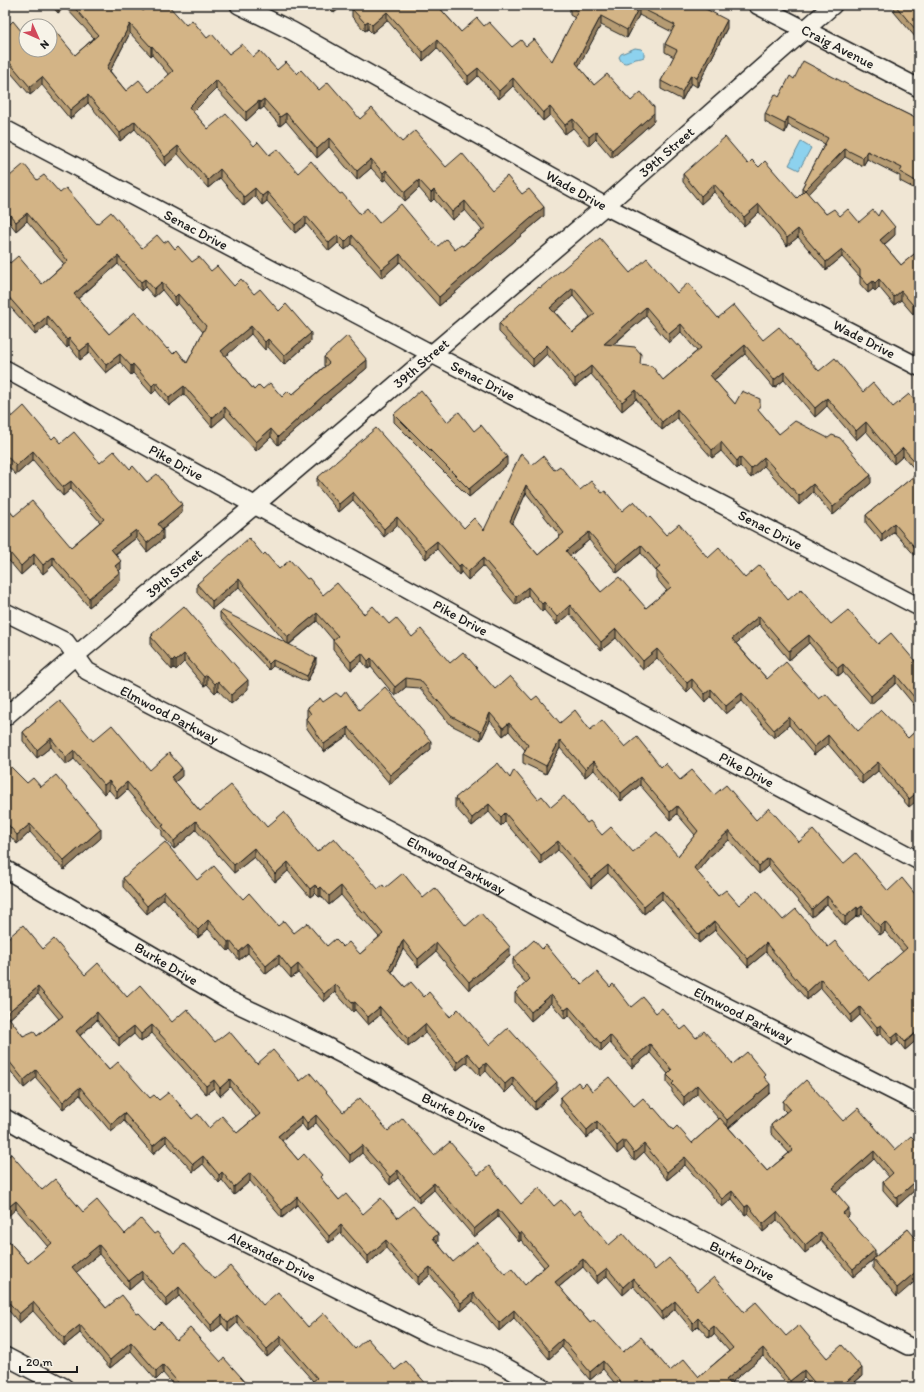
<svg xmlns="http://www.w3.org/2000/svg" width="924" height="1392" font-family="Itim,sans-serif">
<style>
.water{fill:#8dd2ee;stroke:#60899a}
.lines{fill:none;stroke-linecap:round;stroke-linejoin:round}
.street-casing{stroke:#1c1c1c;stroke-width:20}
.street{stroke:#f7f3e8;stroke-width:17}
.wall{fill:#b59b73;stroke:#1c1c1c;fill-rule:evenodd}
.shaded-wall{fill:#947e5e;stroke:#1c1c1c}
.building{fill:#d3b486;stroke:#1c1c1c;fill-rule:evenodd}
.labels{text-anchor:middle;stroke-width:4;stroke-linejoin:round;paint-order:stroke}
.street-label{font-size:14px;fill:#1c1c1c;stroke:#f7f3e8}
</style>
<rect width="100%" height="100%" fill="#f0e6d4"/>
<filter id="ink" filterUnits="userSpaceOnUse"><feTurbulence type="fractalNoise" baseFrequency=".025" numOctaves="2"/><feDisplacementMap in="SourceGraphic" scale="8" xChannelSelector="R" yChannelSelector="G"/><feConvolveMatrix kernelMatrix="1 2 1 2 8 2 1 2 1" color-interpolation-filters="sRGB"/></filter>
<g filter="url(#ink)">
<!-- water -->
<g class="water">
<path d="M 635,48 L 641,49 L 644,52 L 644,57 C 640,59 637,58 633,60 C 628,62 626,65 621,61 L 619,57 L 621,54 Z"/>
<polygon points="801,142 811,148 799,170 789,165"/>
</g>
<g class="lines">
<!-- street casing -->
<g class="street-casing">
<g id="street">
<path id="s1" d="M 239,5 L 292,31 L 605,206 L 919,367"/>
<path id="s2" d="M 757,5 L 919,88"/>
<path id="s3" d="M 5,129 L 432,354 L 919,607"/>
<path id="s4" d="M 5,369 L 476,626 L 919,861"/>
<path id="s5" d="M 5,612 L 66,642 L 87,671 L 692,989 L 919,1104"/>
<path id="s6" d="M 5,717 L 75,656 L 255,505 L 605,206 L 833,5"/>
<path id="s7" d="M 5,869 L 227,999 L 318,1042 L 908,1346"/>
<path id="s8" d="M 5,1118 L 67,1154 L 430,1335 L 487,1357 L 542,1387"/>
<polyline points="5,1356 64,1387"/>
</g>
</g>
<!-- street -->
<use href="#street" class="street"/>
</g>
<!-- wall -->
<g class="wall">
<path d="M 51,5 L 138,5 L 143,11 L 186,25 L 207,38 L 229,54 L 253,57 L 277,70 L 297,74 L 360,119 L 446,167 L 492,189 L 522,194 L 544,216 L 439,306 L 400,262 L 382,278 L 352,244 L 345,250 L 338,243 L 329,251 L 306,224 L 295,233 L 267,201 L 262,205 L 255,196 L 244,206 L 220,178 L 208,188 L 178,154 L 165,166 L 135,129 L 120,141 L 88,103 L 70,119 L 42,85 L 30,95 L 5,66 L 5,29 L 26,50 L 75,55 L 94,38 L 65,7 L 58,13 ZM 130,33 L 151,56 L 152,55 L 169,75 L 149,92 L 126,91 L 110,71 ZM 216,89 L 246,121 L 259,109 L 260,110 L 264,107 L 280,126 L 286,121 L 317,158 L 329,147 L 357,180 L 371,168 L 383,181 L 386,179 L 405,201 L 419,188 L 431,202 L 434,199 L 452,220 L 465,210 L 482,230 L 463,246 L 455,250 L 437,247 L 379,223 L 360,214 L 340,194 L 298,173 L 254,146 L 208,129 L 193,112 Z"/>
<polygon points="327,5 348,5 346,10 342,6 334,13"/>
<polygon points="437,5 461,32 484,26 512,47 526,46 552,61 575,18 570,15 570,7 566,5 698,5 727,28 697,87 691,83 682,100 661,89 661,81 674,57 665,52 665,44 672,32 639,15 627,38 601,25 578,66 594,85 631,101 654,121 612,158 596,139 589,146 573,128 565,134 550,115 543,121 513,86 499,99 478,76 468,85 437,48 423,61 387,20 372,33 368,29 365,31 352,17 352,9"/>
<polygon points="894,5 919,5 919,36 916,38 894,12"/>
<polygon points="794,79 856,89 919,120 919,191 900,181 900,176 867,159 863,166 845,157 808,194 826,214 840,216 859,222 895,235 884,245 901,265 919,250 919,308 913,314 901,300 894,305 879,287 875,291 873,289 868,293 860,284 860,277 842,257 826,270 798,237 787,246 759,212 744,226 714,192 701,204 683,182 683,174 748,164 759,167 797,198 802,193 802,188 825,144 788,125 785,133 765,122 765,114"/>
<path d="M 10,176 L 37,180 L 60,193 L 97,224 L 142,248 L 164,243 L 175,249 L 192,262 L 211,271 L 234,286 L 254,294 L 279,311 L 311,341 L 284,365 L 268,347 L 265,350 L 251,334 L 225,356 L 254,390 L 263,389 L 282,397 L 292,395 L 325,366 L 324,366 L 324,357 L 367,368 L 325,403 L 278,445 L 271,437 L 256,451 L 225,416 L 212,427 L 184,394 L 169,406 L 156,390 L 152,394 L 133,373 L 131,375 L 120,362 L 106,373 L 89,353 L 80,360 L 69,346 L 67,348 L 47,325 L 35,335 L 6,302 L 5,303 L 10,263 L 42,284 L 64,264 L 27,221 L 16,231 L 9,222 L 5,226 ZM 118,264 L 141,291 L 145,287 L 154,297 L 162,290 L 175,306 L 178,303 L 203,332 L 187,363 L 173,354 L 167,349 L 109,334 L 78,299 Z"/>
<path d="M 630,273 L 677,293 L 718,318 L 763,340 L 819,371 L 863,392 L 893,407 L 919,405 L 919,560 L 894,532 L 882,542 L 866,523 L 866,515 L 918,473 L 903,456 L 894,464 L 866,431 L 856,440 L 827,406 L 815,417 L 784,380 L 774,388 L 745,354 L 714,380 L 735,404 L 760,412 L 779,434 L 871,483 L 833,515 L 813,492 L 799,505 L 764,466 L 751,478 L 740,466 L 737,469 L 721,451 L 712,458 L 677,418 L 662,430 L 636,399 L 622,411 L 591,374 L 575,387 L 547,354 L 533,367 L 499,332 L 499,323 L 540,288 ZM 573,296 L 590,317 L 573,332 L 555,312 ZM 646,316 L 669,343 L 681,332 L 697,351 L 663,380 L 613,345 Z"/>
<polygon points="5,409 12,417 52,439 100,463 130,469 147,482 182,513 162,530 163,539 147,552 136,538 116,554 121,569 119,571 120,581 89,607 53,565 43,574 34,563 21,575 5,556 5,506 14,516 71,547 100,522 71,489 63,496 33,460 16,475 5,463"/>
<polygon points="394,414 447,422 474,431 507,465 469,497 394,422"/>
<path d="M 532,465 L 554,470 L 580,490 L 602,493 L 622,511 L 649,518 L 666,535 L 745,578 L 788,600 L 831,624 L 878,644 L 919,666 L 919,711 L 896,683 L 871,704 L 843,672 L 838,676 L 809,643 L 789,660 L 759,624 L 736,643 L 767,679 L 819,699 L 858,731 L 908,738 L 919,728 L 909,807 L 878,771 L 862,784 L 828,744 L 814,755 L 789,725 L 774,738 L 742,701 L 726,714 L 711,697 L 705,702 L 692,687 L 687,692 L 657,658 L 643,670 L 616,638 L 601,650 L 570,614 L 557,625 L 544,610 L 542,612 L 528,595 L 516,605 L 483,566 L 468,580 L 461,572 L 459,575 L 437,549 L 426,559 L 397,525 L 384,537 L 353,500 L 339,512 L 317,486 L 317,478 L 464,528 L 484,530 ZM 526,493 L 560,536 L 538,555 L 512,524 ZM 589,540 L 617,573 L 641,553 L 656,571 L 656,578 L 667,591 L 646,608 L 601,592 L 570,556 Z"/>
<path d="M 263,555 L 279,569 L 307,579 L 323,595 L 389,624 L 412,637 L 450,663 L 495,689 L 532,700 L 560,723 L 590,730 L 625,747 L 661,767 L 680,780 L 714,795 L 756,820 L 799,842 L 843,864 L 888,891 L 915,894 L 919,895 L 919,1038 L 905,1050 L 898,1041 L 892,1046 L 881,1033 L 877,1036 L 860,1015 L 851,1023 L 821,988 L 807,1000 L 766,952 L 748,967 L 715,930 L 699,943 L 662,899 L 644,914 L 608,873 L 591,888 L 558,850 L 541,864 L 505,822 L 501,826 L 489,812 L 472,826 L 455,807 L 455,798 L 510,778 L 538,799 L 551,807 L 587,823 L 602,835 L 633,852 L 678,856 L 695,835 L 677,814 L 670,820 L 640,785 L 621,801 L 594,770 L 585,777 L 560,748 L 546,774 L 523,763 L 523,754 L 525,750 L 509,731 L 503,736 L 490,721 L 481,740 L 451,725 L 420,688 L 406,687 L 395,696 L 371,667 L 368,669 L 362,661 L 351,670 L 333,649 L 333,640 L 317,621 L 289,645 L 316,664 L 307,682 L 273,666 L 269,670 L 220,618 L 220,612 L 287,644 L 239,587 L 212,609 L 197,593 L 197,584 ZM 729,840 L 759,874 L 768,866 L 812,917 L 827,904 L 845,926 L 857,916 L 858,917 L 862,914 L 880,935 L 885,931 L 903,952 L 869,981 L 828,947 L 783,920 L 739,905 L 718,896 L 697,872 L 709,857 Z"/>
<polygon points="152,634 248,689 231,704 218,690 215,693 207,684 204,686 184,662 176,670 174,668 172,670 151,646 151,637 152,636"/>
<polygon points="341,697 359,710 431,749 390,784 348,735 324,752 306,727 306,718 307,717 307,708"/>
<polygon points="35,720 93,741 150,770 182,776 175,782 200,811 267,827 317,852 378,889 385,888 423,898 510,956 469,990 436,952 418,967 403,949 392,972 405,987 424,997 489,1045 557,1090 535,1110 513,1085 505,1093 486,1071 480,1076 467,1062 457,1070 425,1033 408,1047 380,1015 368,1025 355,1010 353,1012 335,992 324,1002 298,973 291,978 279,964 266,974 248,953 239,960 230,949 228,951 208,929 198,938 164,899 147,914 123,887 123,878 197,880 243,899 278,926 327,946 343,947 360,954 379,937 365,921 361,919 341,895 329,905 321,896 319,897 315,893 310,897 288,871 275,882 254,857 234,873 196,830 174,849 162,835 162,831 127,790 117,799 109,790 104,794 74,759 66,765 51,747 37,758 23,741 23,732 35,722"/>
<polygon points="5,761 27,783 41,787 101,838 64,870 30,832 17,844 5,830"/>
<path d="M 5,935 L 8,938 L 43,949 L 85,975 L 127,997 L 172,1022 L 215,1042 L 257,1064 L 300,1081 L 343,1112 L 388,1131 L 434,1155 L 478,1175 L 521,1204 L 554,1206 L 574,1215 L 609,1245 L 655,1270 L 698,1291 L 744,1312 L 786,1336 L 862,1376 L 849,1387 L 812,1387 L 804,1378 L 793,1387 L 789,1387 L 763,1356 L 729,1384 L 732,1387 L 618,1387 L 603,1369 L 590,1380 L 562,1347 L 549,1359 L 514,1318 L 499,1331 L 473,1301 L 461,1311 L 430,1275 L 418,1285 L 386,1248 L 368,1264 L 341,1233 L 329,1243 L 297,1205 L 282,1218 L 250,1181 L 234,1195 L 222,1180 L 219,1183 L 203,1164 L 193,1172 L 166,1142 L 153,1154 L 124,1121 L 111,1132 L 80,1095 L 63,1109 L 36,1078 L 24,1088 L 5,1064 L 5,992 L 7,990 L 5,988 ZM 38,994 L 59,1019 L 37,1036 L 23,1036 L 9,1019 ZM 97,1020 L 119,1046 L 134,1034 L 141,1042 L 152,1033 L 206,1094 L 214,1088 L 220,1096 L 230,1087 L 256,1117 L 237,1133 L 209,1128 L 159,1100 L 150,1098 L 109,1070 L 80,1036 ZM 316,1123 L 350,1163 L 362,1153 L 390,1185 L 398,1178 L 419,1203 L 434,1190 L 474,1237 L 498,1217 L 519,1242 L 521,1240 L 544,1267 L 525,1285 L 505,1274 L 453,1262 L 437,1243 L 438,1242 L 398,1218 L 363,1214 L 339,1200 L 322,1180 L 298,1160 L 282,1141 L 302,1124 L 307,1131 ZM 583,1267 L 597,1284 L 607,1276 L 623,1295 L 633,1286 L 662,1320 L 675,1309 L 693,1331 L 698,1326 L 709,1338 L 714,1334 L 729,1351 L 699,1377 L 670,1371 L 623,1352 L 590,1323 L 559,1287 Z"/>
<polygon points="542,949 574,979 582,984 610,987 631,1007 656,1013 681,1030 696,1038 733,1064 766,1080 770,1093 729,1128 767,1171 789,1153 771,1133 771,1125 786,1112 783,1109 783,1101 843,1121 895,1150 919,1144 919,1194 915,1190 897,1206 883,1190 883,1182 889,1177 874,1159 836,1192 849,1216 847,1218 875,1257 908,1229 897,1297 873,1268 873,1260 853,1277 821,1240 805,1253 777,1220 763,1232 748,1213 745,1215 732,1199 722,1207 685,1165 667,1180 644,1152 634,1161 624,1148 617,1154 597,1129 587,1138 560,1106 560,1098 582,1087 634,1106 653,1109 673,1130 692,1143 719,1119 697,1094 684,1106 672,1092 672,1089 667,1083 667,1075 668,1074 650,1053 632,1068 610,1043 601,1052 569,1015 565,1019 551,1003 531,1021 515,1002 515,993 526,983 513,968 513,959"/>
<polygon points="5,1159 42,1190 125,1234 154,1234 174,1253 215,1279 263,1305 355,1349 395,1370 429,1387 313,1381 281,1345 267,1357 237,1323 228,1331 222,1324 211,1333 179,1296 166,1307 142,1279 129,1290 99,1254 76,1272 106,1308 137,1314 154,1329 176,1340 221,1362 250,1387 175,1387 163,1373 156,1380 131,1351 110,1368 80,1333 64,1346 33,1311 19,1323 5,1306 5,1237 28,1263 48,1247 16,1209"/>
</g>
<!-- shaded-wall -->
<g class="shaded-wall">
<polygon points="58,5 65,5 65,7 58,13"/>
<polygon points="334,5 342,5 342,6 334,13"/>
<polygon points="346,5 348,5 346,10"/>
<polygon points="639,7 639,15 627,38 627,30"/>
<polygon points="387,12 387,20 372,33 372,25"/>
<polygon points="601,16 601,25 576,71 576,63"/>
<polygon points="727,20 727,28 697,87 697,78"/>
<polygon points="368,21 368,29 365,31 365,23"/>
<polygon points="130,24 130,33 107,77 107,68"/>
<polygon points="919,27 919,36 916,38 916,30"/>
<polygon points="437,40 437,48 423,61 423,52"/>
<polygon points="152,46 152,55 151,56 151,47"/>
<polygon points="478,68 478,76 468,85 468,76"/>
<polygon points="691,75 691,83 682,100 682,92"/>
<polygon points="42,77 42,85 30,95 30,87"/>
<polygon points="513,78 513,86 499,99 499,91"/>
<polygon points="216,80 216,89 189,116 189,107"/>
<polygon points="88,95 88,103 70,119 70,110"/>
<polygon points="264,99 264,107 260,110 260,102"/>
<polygon points="259,101 259,109 246,121 246,112"/>
<polygon points="550,107 550,115 543,121 543,113"/>
<polygon points="286,113 286,121 280,126 280,117"/>
<polygon points="654,113 654,121 612,158 612,150"/>
<polygon points="788,117 788,125 785,133 785,124"/>
<polygon points="573,119 573,128 565,134 565,125"/>
<polygon points="135,121 135,129 120,141 120,133"/>
<polygon points="596,131 596,139 589,146 589,137"/>
<polygon points="329,138 329,147 317,158 317,149"/>
<polygon points="178,146 178,154 165,166 165,157"/>
<polygon points="845,149 845,157 805,198 805,190"/>
<polygon points="867,151 867,159 863,166 863,158"/>
<polygon points="371,159 371,168 357,180 357,171"/>
<polygon points="220,169 220,178 208,188 208,180"/>
<polygon points="386,170 386,179 383,181 383,173"/>
<polygon points="419,180 419,188 405,201 405,192"/>
<polygon points="714,184 714,192 701,204 701,196"/>
<polygon points="255,188 255,196 244,206 244,197"/>
<polygon points="434,190 434,199 431,202 431,193"/>
<polygon points="267,192 267,201 262,205 262,196"/>
<polygon points="465,201 465,210 452,220 452,212"/>
<polygon points="759,204 759,212 744,226 744,217"/>
<polygon points="544,207 544,216 439,306 439,297"/>
<polygon points="27,213 27,221 16,231 16,222"/>
<polygon points="9,214 9,222 5,226 5,218"/>
<polygon points="306,216 306,224 295,233 295,225"/>
<polygon points="895,227 895,235 880,248 880,240"/>
<polygon points="798,229 798,237 787,246 787,238"/>
<polygon points="338,235 338,243 329,251 329,243"/>
<polygon points="352,235 352,244 345,250 345,242"/>
<polygon points="842,249 842,257 826,270 826,262"/>
<polygon points="400,254 400,262 382,278 382,269"/>
<polygon points="118,256 118,264 74,302 74,294"/>
<polygon points="145,279 145,287 141,291 141,282"/>
<polygon points="879,279 879,287 875,291 875,283"/>
<polygon points="873,281 873,289 868,293 868,285"/>
<polygon points="162,282 162,290 154,297 154,289"/>
<polygon points="573,288 573,296 550,316 550,308"/>
<polygon points="901,291 901,300 894,305 894,297"/>
<polygon points="6,294 6,302 5,303 5,295"/>
<polygon points="178,294 178,303 175,306 175,297"/>
<polygon points="919,300 919,308 913,314 913,305"/>
<polygon points="646,307 646,316 604,352 604,344"/>
<polygon points="47,316 47,325 35,335 35,327"/>
<polygon points="681,324 681,332 669,343 669,334"/>
<polygon points="251,326 251,334 221,360 221,351"/>
<polygon points="311,333 311,341 284,365 284,356"/>
<polygon points="69,338 69,346 67,348 67,340"/>
<polygon points="268,339 268,347 265,350 265,342"/>
<polygon points="89,344 89,353 80,360 80,351"/>
<polygon points="547,345 547,354 533,367 533,359"/>
<polygon points="745,345 745,354 710,383 710,375"/>
<polygon points="120,354 120,362 106,373 106,365"/>
<polygon points="367,360 367,368 325,403 278,445 278,437 325,394"/>
<polygon points="133,364 133,373 131,375 131,366"/>
<polygon points="591,366 591,374 575,387 575,379"/>
<polygon points="784,372 784,380 774,388 774,380"/>
<polygon points="156,382 156,390 152,394 152,386"/>
<polygon points="184,386 184,394 169,406 169,398"/>
<polygon points="636,390 636,399 622,411 622,402"/>
<polygon points="827,398 827,406 815,417 815,408"/>
<polygon points="225,407 225,416 212,427 212,418"/>
<polygon points="677,409 677,418 662,430 662,422"/>
<polygon points="866,422 866,431 856,440 856,431"/>
<polygon points="271,429 271,437 256,451 256,442"/>
<polygon points="721,442 721,451 712,458 712,450"/>
<polygon points="903,448 903,456 894,464 894,456"/>
<polygon points="33,451 33,460 16,475 16,466"/>
<polygon points="507,457 507,465 469,497 469,489"/>
<polygon points="740,457 740,466 737,469 737,461"/>
<polygon points="764,457 764,466 751,478 751,469"/>
<polygon points="871,475 871,483 833,515 833,507"/>
<polygon points="71,481 71,489 63,496 63,487"/>
<polygon points="813,484 813,492 799,505 799,496"/>
<polygon points="526,485 526,493 510,529 510,521"/>
<polygon points="353,492 353,500 339,512 339,504"/>
<polygon points="182,504 182,513 158,533 158,524"/>
<polygon points="397,517 397,525 384,537 384,529"/>
<polygon points="894,523 894,532 882,542 882,534"/>
<polygon points="136,530 136,538 111,557 111,549"/>
<polygon points="163,530 163,539 147,552 147,543"/>
<polygon points="589,532 589,540 566,559 566,551"/>
<polygon points="437,541 437,549 426,559 426,550"/>
<polygon points="641,545 641,553 617,573 617,565"/>
<polygon points="34,554 34,563 21,575 21,566"/>
<polygon points="53,557 53,565 43,574 43,565"/>
<polygon points="483,558 483,566 468,580 468,572"/>
<polygon points="121,561 121,569 115,575 115,566"/>
<polygon points="461,564 461,572 459,575 459,566"/>
<polygon points="120,572 120,581 89,607 89,598"/>
<polygon points="239,579 239,587 212,609 212,601"/>
<polygon points="528,587 528,595 516,605 516,597"/>
<polygon points="544,602 544,610 542,612 542,604"/>
<polygon points="570,605 570,614 557,625 557,617"/>
<polygon points="317,613 317,621 288,645 288,637"/>
<polygon points="759,616 759,624 732,647 732,639"/>
<polygon points="616,629 616,638 601,650 601,642"/>
<polygon points="809,635 809,643 789,660 789,651"/>
<polygon points="657,649 657,658 643,670 643,661"/>
<polygon points="362,653 362,661 351,670 351,662"/>
<polygon points="184,654 184,662 176,670 176,661"/>
<polygon points="316,658 316,664 307,682 307,676"/>
<polygon points="371,658 371,667 368,669 368,661"/>
<polygon points="174,659 174,668 172,670 172,661"/>
<polygon points="273,660 273,666 269,670 269,664"/>
<polygon points="843,664 843,672 838,676 838,668"/>
<polygon points="207,675 207,684 204,686 204,677"/>
<polygon points="896,675 896,683 871,704 871,696"/>
<polygon points="406,678 406,687 395,696 395,687"/>
<polygon points="692,679 692,687 687,692 687,683"/>
<polygon points="248,680 248,689 231,704 231,695"/>
<polygon points="218,681 218,690 215,693 215,684"/>
<polygon points="711,689 711,697 705,702 705,694"/>
<polygon points="742,693 742,701 726,714 726,706"/>
<polygon points="490,713 490,721 481,740 481,732"/>
<polygon points="789,717 789,725 774,738 774,730"/>
<polygon points="509,723 509,731 503,736 503,728"/>
<polygon points="348,727 348,735 324,752 324,744"/>
<polygon points="828,735 828,744 814,755 814,747"/>
<polygon points="51,738 51,747 37,758 37,750"/>
<polygon points="560,740 560,748 546,774 546,766"/>
<polygon points="431,741 431,749 390,784 390,775"/>
<polygon points="74,750 74,759 66,765 66,757"/>
<polygon points="594,761 594,770 585,777 585,769"/>
<polygon points="878,762 878,771 862,784 862,776"/>
<polygon points="182,768 182,776 171,785 171,777"/>
<polygon points="640,777 640,785 621,801 621,793"/>
<polygon points="109,781 109,790 104,794 104,785"/>
<polygon points="127,782 127,790 117,799 117,791"/>
<polygon points="919,791 919,799 909,807 909,799"/>
<polygon points="489,804 489,812 472,826 472,818"/>
<polygon points="677,806 677,814 670,820 670,812"/>
<polygon points="505,813 505,822 501,826 501,817"/>
<polygon points="196,821 196,830 174,849 174,841"/>
<polygon points="30,824 30,832 17,844 17,835"/>
<polygon points="101,829 101,838 64,870 64,861"/>
<polygon points="729,831 729,840 709,857 694,876 694,868 709,849"/>
<polygon points="558,841 558,850 541,864 541,855"/>
<polygon points="254,848 254,857 234,873 234,865"/>
<polygon points="768,858 768,866 759,874 759,866"/>
<polygon points="288,862 288,871 275,882 275,874"/>
<polygon points="608,865 608,873 591,888 591,879"/>
<polygon points="315,885 315,893 310,897 310,889"/>
<polygon points="341,886 341,895 329,905 329,896"/>
<polygon points="321,887 321,896 319,897 319,889"/>
<polygon points="164,891 164,899 147,914 147,906"/>
<polygon points="662,891 662,899 644,914 644,906"/>
<polygon points="827,896 827,904 812,917 812,909"/>
<polygon points="862,906 862,914 858,917 858,909"/>
<polygon points="857,907 857,916 845,926 845,917"/>
<polygon points="208,920 208,929 198,938 198,930"/>
<polygon points="715,921 715,930 699,943 699,935"/>
<polygon points="885,922 885,931 880,935 880,927"/>
<polygon points="403,940 403,949 389,978 389,969"/>
<polygon points="230,941 230,949 228,951 228,942"/>
<polygon points="436,943 436,952 418,967 418,959"/>
<polygon points="766,943 766,952 748,967 748,959"/>
<polygon points="248,944 248,953 239,960 239,952"/>
<polygon points="510,947 510,956 469,990 469,982"/>
<polygon points="279,955 279,964 266,974 266,966"/>
<polygon points="298,964 298,973 291,978 291,970"/>
<polygon points="821,979 821,988 807,1000 807,992"/>
<polygon points="335,984 335,992 324,1002 324,994"/>
<polygon points="38,987 38,994 8,1020 7,1023 7,1013"/>
<polygon points="551,995 551,1003 531,1021 531,1012"/>
<polygon points="355,1002 355,1010 353,1012 353,1003"/>
<polygon points="380,1007 380,1015 368,1025 368,1017"/>
<polygon points="569,1007 569,1015 565,1019 565,1010"/>
<polygon points="860,1007 860,1015 851,1023 851,1015"/>
<polygon points="97,1012 97,1020 76,1039 76,1031"/>
<polygon points="425,1024 425,1033 408,1047 408,1039"/>
<polygon points="152,1025 152,1033 141,1042 141,1034"/>
<polygon points="881,1025 881,1033 877,1036 877,1027"/>
<polygon points="134,1026 134,1034 119,1046 119,1038"/>
<polygon points="919,1030 919,1038 905,1050 905,1042"/>
<polygon points="898,1033 898,1041 892,1046 892,1038"/>
<polygon points="610,1035 610,1043 601,1052 601,1044"/>
<polygon points="650,1044 650,1053 632,1068 632,1060"/>
<polygon points="467,1053 467,1062 457,1070 457,1062"/>
<polygon points="486,1063 486,1071 480,1076 480,1068"/>
<polygon points="36,1070 36,1078 24,1088 24,1080"/>
<polygon points="513,1077 513,1085 505,1093 505,1084"/>
<polygon points="230,1079 230,1087 220,1096 220,1088"/>
<polygon points="214,1080 214,1088 206,1094 206,1086"/>
<polygon points="557,1082 557,1090 535,1110 535,1102"/>
<polygon points="770,1084 770,1093 727,1129 727,1120"/>
<polygon points="697,1085 697,1094 684,1106 684,1097"/>
<polygon points="80,1087 80,1095 63,1109 63,1102"/>
<polygon points="124,1113 124,1121 111,1132 111,1124"/>
<polygon points="316,1115 316,1123 307,1131 307,1123"/>
<polygon points="302,1116 302,1124 278,1144 278,1136"/>
<polygon points="597,1121 597,1129 587,1138 587,1130"/>
<polygon points="166,1135 166,1142 153,1154 153,1146"/>
<polygon points="624,1140 624,1148 617,1154 617,1146"/>
<polygon points="644,1144 644,1152 634,1161 634,1153"/>
<polygon points="362,1145 362,1153 350,1163 350,1155"/>
<polygon points="874,1151 874,1159 832,1196 832,1188"/>
<polygon points="203,1156 203,1164 193,1172 193,1164"/>
<polygon points="685,1157 685,1165 667,1180 667,1172"/>
<polygon points="398,1170 398,1178 390,1185 390,1177"/>
<polygon points="222,1172 222,1180 219,1183 219,1175"/>
<polygon points="250,1173 250,1181 234,1195 234,1187"/>
<polygon points="915,1182 915,1190 897,1206 897,1198"/>
<polygon points="434,1183 434,1190 419,1203 419,1196"/>
<polygon points="732,1191 732,1199 722,1207 722,1199"/>
<polygon points="297,1197 297,1205 282,1218 282,1210"/>
<polygon points="16,1201 16,1209 5,1219 5,1210"/>
<polygon points="748,1205 748,1213 745,1215 745,1207"/>
<polygon points="849,1208 849,1216 843,1221 843,1213"/>
<polygon points="498,1209 498,1217 474,1237 474,1229"/>
<polygon points="777,1212 777,1220 763,1232 763,1224"/>
<polygon points="341,1225 341,1233 329,1243 329,1236"/>
<polygon points="521,1232 521,1240 519,1242 519,1234"/>
<polygon points="821,1232 821,1240 805,1253 805,1245"/>
<polygon points="438,1234 438,1242 433,1246 433,1238"/>
<polygon points="386,1240 386,1248 368,1264 368,1256"/>
<polygon points="99,1245 99,1254 72,1276 72,1267"/>
<polygon points="875,1250 875,1258 853,1277 853,1269"/>
<polygon points="583,1259 583,1267 555,1290 555,1282"/>
<polygon points="430,1267 430,1275 418,1285 418,1277"/>
<polygon points="607,1268 607,1276 597,1284 597,1276"/>
<polygon points="919,1269 919,1278 897,1297 897,1288"/>
<polygon points="142,1271 142,1279 129,1290 129,1281"/>
<polygon points="633,1278 633,1286 623,1295 623,1287"/>
<polygon points="179,1287 179,1296 166,1307 166,1299"/>
<polygon points="473,1293 473,1301 461,1311 461,1303"/>
<polygon points="675,1301 675,1309 662,1320 662,1312"/>
<polygon points="33,1302 33,1311 19,1323 19,1314"/>
<polygon points="514,1310 514,1318 499,1331 499,1323"/>
<polygon points="222,1315 222,1324 211,1333 211,1325"/>
<polygon points="237,1315 237,1323 228,1331 228,1323"/>
<polygon points="698,1318 698,1326 693,1331 693,1323"/>
<polygon points="80,1325 80,1333 64,1346 64,1338"/>
<polygon points="714,1326 714,1334 709,1338 709,1330"/>
<polygon points="281,1336 281,1345 267,1357 267,1349"/>
<polygon points="562,1339 562,1347 549,1359 549,1351"/>
<polygon points="131,1342 131,1351 110,1368 110,1360"/>
<polygon points="763,1348 763,1356 726,1387 726,1380"/>
<polygon points="603,1361 603,1369 590,1380 590,1372"/>
<polygon points="163,1365 163,1373 156,1380 156,1371"/>
<polygon points="862,1368 862,1376 849,1387 840,1387"/>
<polygon points="804,1370 804,1378 793,1387 790,1387 790,1381"/>
<polygon points="643,1381 643,1387 636,1387"/>
</g>
<!-- building -->
<g class="building">
<path d="M 72,5 L 138,5 L 143,11 L 150,5 L 168,5 L 186,25 L 192,20 L 207,38 L 212,34 L 229,54 L 242,44 L 253,57 L 260,51 L 277,70 L 286,62 L 297,74 L 301,70 L 319,90 L 328,82 L 360,119 L 372,108 L 402,142 L 415,131 L 446,167 L 462,153 L 492,189 L 507,176 L 522,194 L 529,189 L 544,207 L 439,297 L 400,254 L 382,269 L 352,235 L 345,242 L 338,235 L 329,243 L 306,216 L 295,225 L 267,192 L 262,196 L 255,188 L 244,197 L 220,169 L 208,180 L 178,146 L 165,157 L 135,121 L 120,133 L 88,95 L 70,110 L 42,77 L 30,87 L 5,57 L 5,29 L 13,21 L 26,37 L 26,50 L 50,50 L 50,33 L 54,30 L 75,55 L 98,35 ZM 130,24 L 151,47 L 152,46 L 173,71 L 149,92 L 139,80 L 126,91 L 107,68 ZM 216,80 L 246,112 L 259,101 L 260,102 L 264,99 L 280,117 L 286,113 L 317,149 L 329,138 L 357,171 L 371,159 L 383,173 L 386,170 L 405,192 L 419,180 L 431,193 L 434,190 L 452,212 L 465,201 L 486,227 L 463,246 L 461,245 L 455,250 L 446,239 L 437,247 L 401,204 L 379,223 L 367,208 L 360,214 L 342,193 L 340,194 L 311,161 L 298,173 L 277,149 L 269,155 L 258,142 L 254,146 L 226,114 L 208,129 L 189,107 Z"/>
<polygon points="357,5 437,5 461,32 477,18 484,26 489,22 512,47 521,40 526,46 534,39 552,61 578,11 570,7 571,5 698,5 727,20 697,78 691,75 682,92 661,81 677,50 665,44 675,25 639,7 627,30 601,16 576,63 594,85 607,74 631,101 641,92 654,107 654,113 612,150 596,131 589,137 573,119 565,125 550,107 543,113 513,78 499,91 478,68 468,76 437,40 423,52 387,12 372,25 368,21 365,23 352,9"/>
<polygon points="895,5 919,5 919,27 916,30"/>
<polygon points="803,61 856,89 919,120 919,183 900,172 902,168 867,151 863,158 845,149 805,190 802,188 828,138 788,117 785,124 765,114 775,94 779,97 790,76 794,79"/>
<polygon points="725,137 748,164 752,160 759,167 765,161 797,198 805,190 826,214 834,209 840,216 848,209 859,222 873,210 878,216 881,210 895,227 880,240 901,265 919,250 919,300 913,305 901,291 894,297 879,279 875,283 873,281 868,285 860,276 860,270 842,249 826,262 798,229 787,238 759,204 744,217 714,184 701,196 683,174"/>
<path d="M 24,164 L 37,180 L 44,175 L 60,193 L 66,188 L 97,224 L 111,212 L 142,248 L 157,235 L 164,243 L 168,240 L 175,249 L 178,246 L 192,262 L 199,257 L 211,271 L 217,266 L 234,286 L 241,279 L 254,294 L 260,289 L 279,311 L 286,304 L 311,333 L 284,356 L 268,339 L 265,342 L 251,326 L 221,351 L 254,390 L 259,385 L 263,389 L 270,383 L 282,397 L 288,391 L 292,395 L 329,363 L 324,357 L 347,336 L 367,360 L 325,394 L 278,437 L 271,429 L 256,442 L 225,407 L 212,418 L 184,386 L 169,398 L 156,382 L 152,386 L 133,364 L 131,366 L 120,354 L 106,365 L 89,344 L 80,351 L 69,338 L 67,340 L 47,316 L 35,327 L 6,294 L 5,295 L 5,257 L 10,263 L 18,256 L 42,284 L 68,261 L 27,213 L 16,222 L 9,214 L 5,218 L 5,170 L 10,176 ZM 118,256 L 141,282 L 145,279 L 154,289 L 162,282 L 175,297 L 178,294 L 206,326 L 187,363 L 177,350 L 173,354 L 168,348 L 167,349 L 135,312 L 109,334 L 74,294 Z"/>
<path d="M 600,238 L 630,273 L 647,258 L 677,293 L 688,283 L 718,318 L 734,305 L 763,340 L 779,327 L 819,371 L 835,358 L 863,392 L 873,383 L 893,407 L 909,394 L 919,405 L 919,466 L 903,448 L 894,456 L 866,422 L 856,431 L 827,398 L 815,408 L 784,372 L 774,380 L 745,345 L 710,375 L 735,404 L 742,391 L 760,399 L 760,405 L 758,409 L 779,434 L 795,421 L 828,438 L 832,435 L 840,438 L 871,475 L 833,507 L 813,484 L 799,496 L 764,457 L 751,469 L 740,457 L 737,461 L 721,442 L 712,450 L 677,409 L 662,422 L 636,390 L 622,402 L 591,366 L 575,379 L 547,345 L 533,359 L 499,323 L 539,287 L 540,288 ZM 573,288 L 595,314 L 573,332 L 550,308 ZM 646,307 L 669,334 L 681,324 L 701,348 L 663,380 L 652,366 L 640,364 L 641,354 L 635,347 L 604,344 Z"/>
<polygon points="421,390 447,422 459,412 474,431 481,425 507,457 469,489 394,414"/>
<polygon points="24,406 52,439 55,436 61,443 74,432 100,463 114,451 130,469 133,466 147,482 157,474 182,504 158,524 163,530 147,543 136,530 111,549 121,561 115,566 120,572 89,598 53,557 43,565 34,554 21,566 5,547 5,506 14,516 32,501 71,547 104,519 71,481 63,487 33,451 16,466 5,454 5,409 12,417"/>
<path d="M 376,428 L 464,528 L 474,518 L 484,530 L 521,453 L 532,465 L 543,456 L 554,470 L 560,466 L 580,490 L 591,481 L 602,493 L 605,491 L 622,511 L 634,501 L 649,518 L 650,517 L 666,535 L 679,524 L 708,558 L 719,548 L 745,578 L 760,565 L 788,600 L 801,589 L 831,624 L 848,610 L 878,644 L 891,633 L 919,666 L 919,703 L 896,675 L 871,696 L 843,664 L 838,668 L 809,635 L 789,651 L 759,616 L 732,639 L 767,679 L 786,662 L 819,699 L 826,694 L 858,731 L 881,710 L 908,738 L 919,728 L 919,791 L 909,799 L 878,762 L 862,776 L 828,735 L 814,747 L 789,717 L 774,730 L 742,693 L 726,706 L 711,689 L 705,694 L 692,679 L 687,683 L 657,649 L 643,661 L 616,629 L 601,642 L 570,605 L 557,617 L 544,602 L 542,604 L 528,587 L 516,597 L 483,558 L 468,572 L 461,564 L 459,566 L 437,541 L 426,550 L 397,517 L 384,529 L 353,492 L 339,504 L 317,478 ZM 526,485 L 564,533 L 538,555 L 510,521 ZM 589,532 L 617,565 L 641,545 L 660,567 L 656,570 L 671,587 L 646,608 L 619,577 L 601,592 L 566,551 Z"/>
<polygon points="919,472 919,552 894,523 882,534 866,515"/>
<path d="M 249,538 L 263,555 L 265,553 L 279,569 L 290,560 L 307,579 L 309,578 L 323,595 L 337,583 L 364,614 L 373,606 L 389,624 L 396,618 L 412,637 L 421,629 L 450,663 L 463,652 L 495,689 L 510,676 L 532,700 L 537,696 L 560,723 L 575,710 L 590,730 L 602,720 L 625,747 L 637,737 L 661,767 L 665,763 L 680,780 L 692,770 L 714,795 L 726,785 L 756,820 L 769,808 L 799,842 L 813,830 L 843,864 L 856,853 L 888,891 L 902,878 L 915,894 L 917,892 L 919,895 L 919,1030 L 905,1042 L 898,1033 L 892,1038 L 881,1025 L 877,1027 L 860,1007 L 851,1015 L 821,979 L 807,992 L 766,943 L 748,959 L 715,921 L 699,935 L 662,891 L 644,906 L 608,865 L 591,879 L 558,841 L 541,855 L 505,813 L 501,817 L 489,804 L 472,818 L 455,798 L 498,763 L 510,778 L 514,770 L 538,799 L 542,796 L 551,807 L 564,796 L 587,823 L 590,821 L 602,835 L 611,827 L 633,852 L 657,832 L 678,856 L 698,831 L 677,806 L 670,812 L 640,777 L 621,793 L 594,761 L 585,769 L 560,740 L 546,766 L 523,754 L 528,745 L 509,723 L 503,728 L 490,713 L 481,732 L 451,716 L 420,680 L 406,678 L 395,687 L 371,658 L 368,661 L 362,653 L 351,662 L 333,640 L 338,636 L 317,613 L 288,637 L 239,579 L 212,601 L 197,584 ZM 729,831 L 759,866 L 768,858 L 812,909 L 827,896 L 845,917 L 857,907 L 858,909 L 862,906 L 880,927 L 885,922 L 907,948 L 869,981 L 835,941 L 828,947 L 796,909 L 783,920 L 757,890 L 739,905 L 726,890 L 718,896 L 694,868 L 709,849 Z"/>
<polygon points="184,606 248,680 231,695 218,681 215,684 207,675 204,677 184,654 176,661 174,659 172,661 151,637 153,635 152,634"/>
<polygon points="221,610 316,658 307,676 273,660 269,664 220,612"/>
<polygon points="385,687 431,741 390,775 348,727 324,744 306,718 311,714 307,708 320,698 323,702 336,693 341,697 346,691 359,710"/>
<polygon points="59,700 93,741 112,725 150,770 169,753 182,768 171,777 200,811 231,785 267,827 284,812 317,852 334,838 378,889 383,885 385,888 403,873 423,898 435,888 466,926 481,913 510,947 469,982 436,943 418,959 403,940 389,969 405,987 411,982 424,997 429,992 450,1017 458,1009 489,1045 508,1028 557,1082 535,1102 513,1077 505,1084 486,1063 480,1068 467,1053 457,1062 425,1024 408,1039 380,1007 368,1017 355,1002 353,1003 335,984 324,994 298,964 291,970 279,955 266,966 248,944 239,952 230,941 228,942 208,920 198,930 164,891 147,906 123,878 165,842 197,880 214,866 243,899 249,893 278,926 284,921 294,933 307,923 327,946 335,939 343,947 349,942 360,954 383,934 365,912 361,911 341,886 329,896 321,887 319,889 315,885 310,889 288,862 275,874 254,848 234,865 196,821 174,841 162,826 164,825 127,782 117,791 109,781 104,785 74,750 66,757 51,738 37,750 23,732 36,721 35,720"/>
<polygon points="5,761 27,783 33,778 41,787 56,775 101,829 64,861 30,824 17,835 5,821"/>
<path d="M 23,925 L 43,949 L 54,939 L 85,975 L 98,963 L 127,997 L 140,985 L 172,1022 L 187,1009 L 215,1042 L 229,1031 L 257,1064 L 273,1050 L 300,1081 L 310,1073 L 343,1112 L 360,1098 L 388,1131 L 403,1118 L 434,1155 L 450,1142 L 478,1175 L 489,1166 L 521,1204 L 539,1188 L 554,1206 L 561,1200 L 574,1215 L 580,1210 L 609,1245 L 623,1233 L 655,1270 L 669,1258 L 698,1291 L 714,1277 L 744,1312 L 756,1302 L 786,1336 L 799,1325 L 827,1358 L 842,1345 L 862,1368 L 840,1387 L 818,1387 L 804,1370 L 790,1381 L 763,1348 L 726,1380 L 732,1387 L 649,1387 L 643,1381 L 636,1387 L 625,1387 L 603,1361 L 590,1372 L 562,1339 L 549,1351 L 514,1310 L 499,1323 L 473,1293 L 461,1303 L 430,1267 L 418,1277 L 386,1240 L 368,1256 L 341,1225 L 329,1236 L 297,1197 L 282,1210 L 250,1173 L 234,1187 L 222,1172 L 219,1175 L 203,1156 L 193,1164 L 166,1135 L 153,1146 L 124,1113 L 111,1124 L 80,1087 L 63,1102 L 36,1070 L 24,1080 L 5,1056 L 5,992 L 11,987 L 5,980 L 5,935 L 8,938 ZM 38,987 L 63,1016 L 37,1036 L 34,1031 L 23,1036 L 7,1015 L 8,1014 L 7,1013 ZM 97,1012 L 119,1038 L 134,1026 L 141,1034 L 152,1025 L 206,1086 L 214,1080 L 220,1088 L 230,1079 L 260,1114 L 237,1133 L 222,1116 L 209,1128 L 198,1114 L 192,1119 L 169,1092 L 159,1100 L 154,1095 L 150,1098 L 118,1062 L 109,1070 L 76,1031 ZM 316,1115 L 350,1155 L 362,1145 L 390,1177 L 398,1170 L 419,1196 L 434,1183 L 474,1229 L 498,1209 L 519,1234 L 521,1232 L 548,1264 L 525,1285 L 512,1269 L 505,1274 L 477,1242 L 453,1262 L 433,1238 L 438,1234 L 413,1206 L 398,1218 L 381,1198 L 363,1214 L 346,1194 L 339,1200 L 320,1177 L 322,1175 L 304,1154 L 298,1160 L 278,1136 L 302,1116 L 307,1123 ZM 583,1259 L 597,1276 L 607,1268 L 623,1287 L 633,1278 L 662,1312 L 675,1301 L 693,1323 L 698,1318 L 709,1330 L 714,1326 L 733,1348 L 699,1377 L 684,1359 L 670,1371 L 641,1337 L 623,1352 L 594,1320 L 590,1323 L 555,1282 Z"/>
<polygon points="534,940 542,949 546,945 574,979 576,978 582,984 597,972 610,987 613,984 631,1007 643,997 656,1013 662,1008 681,1030 686,1026 696,1038 704,1031 733,1064 747,1052 766,1075 764,1077 770,1084 727,1120 697,1085 684,1097 672,1084 674,1082 667,1075 672,1070 650,1044 632,1060 610,1035 601,1044 569,1007 565,1010 551,995 531,1012 515,993 530,979 513,959"/>
<polygon points="609,1077 634,1106 643,1098 653,1109 654,1108 673,1130 677,1126 692,1143 720,1118 767,1171 793,1150 771,1125 790,1109 783,1101 806,1080 843,1121 858,1108 895,1150 911,1136 919,1144 919,1186 915,1182 897,1198 883,1182 893,1173 874,1151 832,1188 849,1208 843,1213 875,1250 853,1269 821,1232 805,1245 777,1212 763,1224 748,1205 745,1207 732,1191 722,1199 685,1157 667,1172 644,1144 634,1153 624,1140 617,1146 597,1121 587,1130 560,1098 578,1082 582,1087 586,1083 592,1091"/>
<polygon points="11,1154 42,1190 55,1179 83,1212 97,1200 125,1234 141,1219 154,1234 157,1232 174,1253 184,1244 215,1279 230,1266 263,1305 278,1292 308,1327 324,1313 355,1349 367,1338 395,1370 406,1361 429,1387 306,1387 317,1378 281,1336 267,1349 237,1315 228,1323 222,1315 211,1325 179,1287 166,1299 142,1271 129,1281 99,1245 72,1267 106,1308 122,1295 137,1314 139,1313 154,1329 161,1322 176,1340 190,1328 221,1362 224,1358 250,1387 182,1387 163,1365 156,1371 131,1342 110,1360 80,1325 64,1338 33,1302 19,1314 5,1298 5,1237 28,1263 52,1243 16,1201 5,1210 5,1159"/>
<polygon points="908,1229 919,1242 919,1269 897,1288 873,1259"/>
<polygon points="454,1383 458,1387 449,1387"/>
</g>
</g>
<g class="labels">
<!-- street labels -->
<g class="street-label">
<text dy="5" stroke="none"><textPath href="#s2" startOffset="91">Craig Avenue</textPath></text>
<text dy="5" stroke="none"><textPath href="#s6" startOffset="870">39th Street</textPath></text>
<text dy="5" stroke="none"><textPath href="#s1" startOffset="385">Wade Drive</textPath></text>
<text dy="5" stroke="none"><textPath href="#s3" startOffset="216">Senac Drive</textPath></text>
<text dy="5" stroke="none"><textPath href="#s1" startOffset="709">Wade Drive</textPath></text>
<text dy="5" stroke="none"><textPath href="#s6" startOffset="546">39th Street</textPath></text>
<text dy="5" stroke="none"><textPath href="#s3" startOffset="540">Senac Drive</textPath></text>
<text dy="5" stroke="none"><textPath href="#s4" startOffset="195">Pike Drive</textPath></text>
<text dy="5" stroke="none"><textPath href="#s3" startOffset="864">Senac Drive</textPath></text>
<text dy="5" stroke="none"><textPath href="#s6" startOffset="222">39th Street</textPath></text>
<text dy="5" stroke="none"><textPath href="#s4" startOffset="519">Pike Drive</textPath></text>
<text dy="5" stroke="none"><textPath href="#s5" startOffset="197">Elmwood Parkway</textPath></text>
<text dy="5" stroke="none"><textPath href="#s4" startOffset="843">Pike Drive</textPath></text>
<text dy="5" stroke="none"><textPath href="#s5" startOffset="521">Elmwood Parkway</textPath></text>
<text dy="5" stroke="none"><textPath href="#s7" startOffset="187">Burke Drive</textPath></text>
<text dy="5" stroke="none"><textPath href="#s5" startOffset="845">Elmwood Parkway</textPath></text>
<text dy="5" stroke="none"><textPath href="#s7" startOffset="511">Burke Drive</textPath></text>
<text dy="5" stroke="none"><textPath href="#s8" startOffset="301">Alexander Drive</textPath></text>
<text dy="5" stroke="none"><textPath href="#s7" startOffset="835">Burke Drive</textPath></text>
</g>
</g>
<!-- margin -->
<rect width="924" height="1392" fill="none" stroke="#f7f3e8" stroke-width="20"/>
<rect x="10" y="10" width="904" height="1372" fill="none" stroke="#1c1c1c" stroke-width="1.5" filter="url(#ink)"/>
<!-- north arrow -->
<g transform="translate(38 38) rotate(135)"><circle r="19" fill="#f7f3e8" stroke="#9f9d96"/>
<path d="M0-3L7 15L0 10L-7 15Z" fill="#d1495b"/>
<text y="-6" font-size="11" font-weight="bold" text-anchor="middle" fill="#1c1c1c">N</text>
</g>
<!-- scale -->
<path d="M20 1366v6h57v-6" fill="none" stroke="#1c1c1c" stroke-width="2"/>
<text x="26" y="1366" font-size="12" fill="#1c1c1c" stroke="#f7f3e8" stroke-width="3" paint-order="stroke">20 m</text>
</svg>
